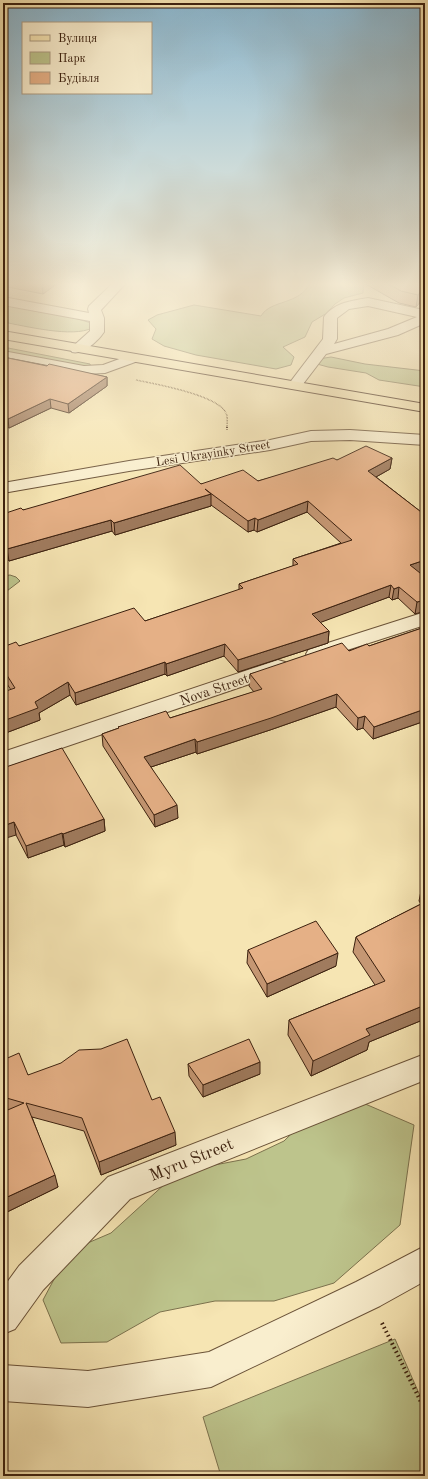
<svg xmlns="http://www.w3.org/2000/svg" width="428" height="1479" font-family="'Old Standard TT',serif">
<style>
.green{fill:#bdc48c;stroke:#7c724e}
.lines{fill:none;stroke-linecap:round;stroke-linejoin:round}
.minor-casing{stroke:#6a5238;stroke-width:2}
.major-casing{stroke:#3c210f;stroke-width:2}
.path-far2{stroke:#3c210f;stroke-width:1.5;stroke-dasharray:0.5 1;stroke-linecap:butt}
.path-far1{stroke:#3c210f;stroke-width:2;stroke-dasharray:1 1.5;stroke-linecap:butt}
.path{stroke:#3c210f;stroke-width:4;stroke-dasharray:1.5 3;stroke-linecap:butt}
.minor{fill:#f9eece;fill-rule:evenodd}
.major{fill:#f6e5b3;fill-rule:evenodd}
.wall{fill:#c59773;stroke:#3c210f}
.shaded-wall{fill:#a07b5e;stroke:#3c210f}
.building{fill:#e5b086;stroke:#3c210f}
.labels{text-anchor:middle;stroke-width:3;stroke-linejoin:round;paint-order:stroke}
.far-street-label{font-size:12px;fill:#3c210f;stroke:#f9eece}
.street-label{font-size:14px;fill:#3c210f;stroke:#f9eece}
.near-street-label{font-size:17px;fill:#3c210f;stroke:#f9eece}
</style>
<rect width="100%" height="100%" fill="#f6e5b3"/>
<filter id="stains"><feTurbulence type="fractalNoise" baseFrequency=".005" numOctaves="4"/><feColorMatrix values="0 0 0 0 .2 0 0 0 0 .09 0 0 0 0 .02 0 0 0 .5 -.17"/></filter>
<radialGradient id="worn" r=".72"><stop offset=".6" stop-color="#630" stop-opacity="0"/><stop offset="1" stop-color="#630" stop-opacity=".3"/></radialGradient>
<!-- green -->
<g class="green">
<path d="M 311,282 L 364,282 L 363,293 L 344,298 L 335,304 L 327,313 L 312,322 L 305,337 L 283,347 L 294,357 L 291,365 L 276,369 L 196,355 L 164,346 L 152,339 L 156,329 L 148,320 L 157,315 L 194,305 L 261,316 C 271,299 299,306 311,282 Z"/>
<path d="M 3,305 L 75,318 L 91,323 L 92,328 C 73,338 25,326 3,322 Z"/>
<polygon points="3,347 90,364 91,367 87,368 3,352"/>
<polygon points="331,357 365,364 425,371 425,387 379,380 366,373 328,367 306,361"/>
<polygon points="10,575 16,577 20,581 3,594 3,576"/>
<polygon points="329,1097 363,1103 414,1125 400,1225 334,1283 274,1301 215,1301 160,1312 107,1342 61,1343 43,1300 69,1251 111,1233 178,1172 246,1159 284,1141"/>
<polygon points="395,1339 425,1407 425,1476 221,1476 203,1417"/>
</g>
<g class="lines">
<!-- minor casing -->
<g class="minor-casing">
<g id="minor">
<path d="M 114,282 L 127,282 L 101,310 L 104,318 L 104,332 C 98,341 83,355 72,352 L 70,349 L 90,331 L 90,321 L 3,305 L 3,297 L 89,313 L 88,309 L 89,306 Z"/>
<path d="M 368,298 L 419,309 L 425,308 L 425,323 L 398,335 L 326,354 L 300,388 L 295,389 L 290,388 L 288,385 L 323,339 L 324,317 C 335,302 352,301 368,298 ZM 368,306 L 417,317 L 388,329 L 334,344 L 337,339 L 337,318 L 349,309 Z"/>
<polygon points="3,351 84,366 103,365 133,354 138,355 140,358 138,361 105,373 84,374 3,359"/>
<polygon points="350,430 425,435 425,445 350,440 311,441 270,450 129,471 3,493 3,483 129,461 270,440 311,431"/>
<polygon points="425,612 425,625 316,660 309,659 306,654 309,649"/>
<polygon points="278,660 285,662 288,667 285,672 3,768 3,752"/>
<polygon points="425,1054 425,1080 130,1199 43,1290 15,1329 3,1334 3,1288 19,1266 108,1177"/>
<polygon points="425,1246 425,1281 380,1306 211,1387 88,1407 3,1401 3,1365 88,1371 209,1352 356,1282"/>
</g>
</g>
<!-- major casing -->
<g class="major-casing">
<polygon id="major" points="3,331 425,404 425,412 3,339"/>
</g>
<!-- path-far2 -->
<path class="path-far2" d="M 136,380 C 155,384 218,395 226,413 C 228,417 227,424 227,428"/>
<!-- path-far1 -->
<polyline class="path-far1" points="227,427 227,430"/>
<!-- path -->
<polyline class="path" points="382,1323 425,1410"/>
<!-- minor -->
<use href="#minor" class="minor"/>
<!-- major -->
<use href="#major" class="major"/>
</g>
<!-- wall -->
<g class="wall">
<polygon points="3,282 59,282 43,294 3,286"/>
<polygon points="362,282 425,282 416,307 399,303"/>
<polygon points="3,357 107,377 107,386 69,413 51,408 9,428 3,425"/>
<polygon points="392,458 390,469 376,477 425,515 425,571 420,573 425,577 415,614 398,598 392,600 389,597 320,622 329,631 328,643 238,672 224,656 167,676 165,674 76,705 70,695 39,713 40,720 3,734 3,692 11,690 3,678 3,647 19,646 145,621 239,590 239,584 293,566 293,559 341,543 307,512 257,532 254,530 248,532 211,505 211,506 115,535 112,531 9,561 3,553 3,514 23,510 201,484 258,481 337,460"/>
<polygon points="425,627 425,721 373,739 363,728 357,730 336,707 270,730 197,754 196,752 151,767 178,818 155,827 103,746 102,734 119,728 118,727 170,718 254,692 249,686 250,674 369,646"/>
<polygon points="3,768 104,819 105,831 65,847 64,845 28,858 16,835"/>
<polygon points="425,885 425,1019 369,1042 367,1050 311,1076 288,1035 289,1020 375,985 353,952 356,937 421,904 419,901 422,886"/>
<polygon points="248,950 336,966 267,997 247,963"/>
<polygon points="3,1060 28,1075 152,1100 176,1145 101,1175 84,1131 32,1117 58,1187 3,1214 3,1112 7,1110 4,1109 3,1107"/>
<polygon points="188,1064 260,1074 203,1097 189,1076"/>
</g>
<!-- shaded-wall -->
<g class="shaded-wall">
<polygon points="45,282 59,282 43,294 42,285"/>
<polygon points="425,286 425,297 416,307 418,295"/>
<polygon points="107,377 107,386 69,413 68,404"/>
<polygon points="50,399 51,408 9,428 8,419"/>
<polygon points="392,458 390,469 367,482 368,471"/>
<polygon points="211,494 211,506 115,535 114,523"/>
<polygon points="308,501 307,512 257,532 258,520"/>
<polygon points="255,518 254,530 248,532 248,521"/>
<polygon points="111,520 112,531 9,561 7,549"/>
<polygon points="425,560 425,571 409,577 410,565"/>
<polygon points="391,585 389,597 311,626 312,614"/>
<polygon points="399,587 398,598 392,600 394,589"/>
<polygon points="425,600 425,611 415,614 417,602"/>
<polygon points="329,631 328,643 238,672 238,660"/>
<polygon points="225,644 224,656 167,676 166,664"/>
<polygon points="165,662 165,674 76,705 75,693"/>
<polygon points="68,682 70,695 39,713 40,720 3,734 3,721"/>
<polygon points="337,694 336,707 270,730 197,754 197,742"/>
<polygon points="425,709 425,721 373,739 374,727"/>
<polygon points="365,716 363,728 357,730 358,718"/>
<polygon points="195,739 196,752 145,769 144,757"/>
<polygon points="177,805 178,818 155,827 154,815"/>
<polygon points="104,819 105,831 65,847 63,834"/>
<polygon points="14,822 16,835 3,839 3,826"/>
<polygon points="62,833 64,845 28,858 26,846"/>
<polygon points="338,953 336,966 267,997 267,984"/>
<polygon points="425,1005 425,1019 369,1042 367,1050 311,1076 313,1061 366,1029"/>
<polygon points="260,1062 260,1074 203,1097 203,1085"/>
<polygon points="175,1132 176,1145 101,1175 99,1162"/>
<polygon points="55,1175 58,1187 3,1214 3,1199"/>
</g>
<!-- building -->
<g class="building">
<polygon points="31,282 45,282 42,285"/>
<polygon points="385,282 425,282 425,286 418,295 401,291"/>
<polygon points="3,357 47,366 49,364 107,377 68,404 50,399 8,419 3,417"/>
<polygon points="366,446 392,458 368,471 425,515 425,560 410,565 425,577 425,600 417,602 399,587 394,589 391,585 312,614 329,631 238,660 225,644 166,664 165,662 75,693 68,682 35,702 38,708 3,721 3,692 15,688 3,669 3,647 16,642 19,646 134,608 145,621 243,588 239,584 298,564 293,559 352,540 308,501 258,520 255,518 248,521 205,489 211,494 114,523 111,520 7,549 3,544 3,514 21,508 23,510 180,465 201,484 243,470 258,481 333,458 337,460"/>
<polygon points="425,627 425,709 374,727 365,716 358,718 337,694 271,718 197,742 195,739 144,757 177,805 154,815 102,734 119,728 118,727 166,711 170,718 262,689 250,674 342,643 349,651 367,644 369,646"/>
<polygon points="62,748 104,819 63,834 62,833 26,846 14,822 3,826 3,768"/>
<polygon points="425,885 425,889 422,886"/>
<polygon points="425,902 425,1005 366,1029 370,1035 313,1061 289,1020 385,981 356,937"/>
<polygon points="316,921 338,953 267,984 248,950"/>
<polygon points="127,1039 152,1100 160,1097 175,1132 99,1162 82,1118 26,1103 55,1175 3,1199 3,1112 24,1103 3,1097 3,1060 19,1053 28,1075 61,1063 79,1050 101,1049"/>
<polygon points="249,1039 260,1062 203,1085 188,1064"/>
</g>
<!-- sky -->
<linearGradient id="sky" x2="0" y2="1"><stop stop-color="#8ab8d2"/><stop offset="0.58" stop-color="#fbf3dd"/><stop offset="1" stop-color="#fbf3dd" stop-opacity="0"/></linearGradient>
<rect width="428" height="490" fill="url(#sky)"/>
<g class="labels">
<!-- far-street labels -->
<g class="far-street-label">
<text transform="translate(213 453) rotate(-9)" y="4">Lesi Ukrayinky Street</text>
</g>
<!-- street labels -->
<g class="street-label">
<text transform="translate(214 689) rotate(-19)" y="5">Nova Street</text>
</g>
<!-- near-street labels -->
<g class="near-street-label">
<text transform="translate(191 1159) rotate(-22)" y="6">Myru Street</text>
</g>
</g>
<!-- margin -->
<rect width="428" height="1479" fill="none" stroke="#f6e5b3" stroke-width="16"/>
<rect x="4" y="4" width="420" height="1471" fill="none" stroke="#3c210f" stroke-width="2"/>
<rect x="8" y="8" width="412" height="1463" fill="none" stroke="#3c210f"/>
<!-- legend -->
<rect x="22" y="22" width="130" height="72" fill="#f9eece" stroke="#ad9c82"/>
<rect x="30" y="35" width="20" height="6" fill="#f6e5b3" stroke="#ad9c82"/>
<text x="58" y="42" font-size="12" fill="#3c210f">Вулиця</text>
<rect x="30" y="52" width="20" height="12" fill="#bdc48c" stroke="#ad9c82"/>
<text x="58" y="62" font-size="12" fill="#3c210f">Парк</text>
<rect x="30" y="72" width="20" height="12" fill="#e5b086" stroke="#ad9c82"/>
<text x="58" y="82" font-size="12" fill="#3c210f">Будівля</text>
<rect width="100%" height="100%" filter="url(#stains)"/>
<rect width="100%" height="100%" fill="url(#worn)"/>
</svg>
